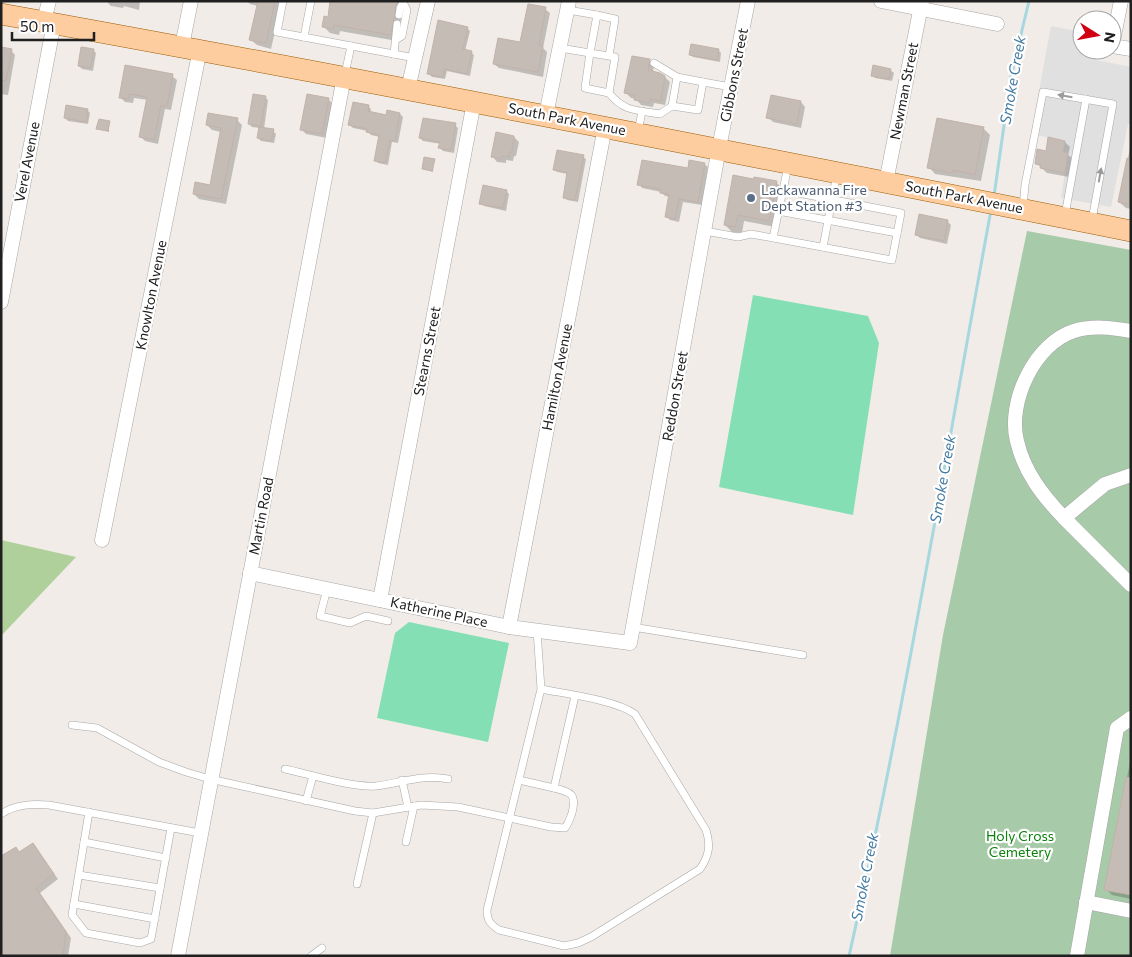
<svg xmlns="http://www.w3.org/2000/svg" width="1132" height="957" font-family="Commissioner,sans-serif">
<style>
.forest{fill:#afd09b}
.cemetery{fill:#a7caa9}
.pitch{fill:#84e0b4}
.parking{fill:#e0e0e0}
.shadow{fill:#0003}
.lines{fill:none;stroke-linecap:round;stroke-linejoin:round}
.stream{stroke:#a7d7df;stroke-width:3}
.building{fill:#c6bcb6;stroke:#c3b2a9}
.lane-casing{stroke:#a7a7a7;stroke-width:8}
.street-casing{stroke:#a7a7a7;stroke-width:15}
.primary-casing{stroke:#9c5b00;stroke-width:22}
.lane{stroke:#fff;stroke-width:7}
.street{stroke:#fff;stroke-width:14}
.primary{stroke:#fdcc9f;stroke-width:21}
.oneway{fill:#9b9b9b}
.service-dot{fill:#5c6f8a;stroke:#fff;stroke-width:2}
.labels{text-anchor:middle;stroke-width:4.5;stroke-linejoin:round;paint-order:stroke}
.street-label{font-size:14px;fill:#202020;stroke:#fff}
.service-label{font-size:14px;fill:#4e5e75;stroke:#fff;text-anchor:start}
.park-label{font-size:14px;fill:#0b820a;stroke:#fff}
.water-label{font-size:15px;font-style:italic;fill:#447ba2;stroke:#fff}
</style>
<rect width="100%" height="100%" fill="#f1ece7"/>
<!-- forest -->
<polygon class="forest" points="1,540 76,557 1,636"/>
<!-- cemetery -->
<polygon class="cemetery" points="1027,231 1131,250 1131,956 890,956 943,635"/>
<!-- pitch -->
<g class="pitch">
<polygon points="753,295 868,316 879,343 853,515 719,487"/>
<polygon points="409,622 509,643 488,742 377,718 395,633"/>
</g>
<!-- parking -->
<polygon class="parking" points="1051,26 1082,32 1082,50 1098,50 1096,60 1131,67 1131,124 1128,124 1111,207 1061,198 1068,154 1063,152 1065,141 1031,134"/>
<!-- shadow -->
<g class="shadow">
<polygon points="108,1 140,1 139,10 124,6 123,8 111,6 108,3"/>
<polygon points="247,1 282,1 271,49 257,45 250,39 258,6 250,4"/>
<polygon points="332,1 404,1 397,41 340,31 339,35 330,33 323,26 329,18"/>
<polygon points="545,9 550,13 543,48 547,52 543,77 499,68 494,64 521,43"/>
<polygon points="467,28 470,31 465,51 471,52 474,55 470,76 447,71 445,79 432,77 429,74"/>
<polygon points="1,48 11,50 15,55 8,95 1,94"/>
<polygon points="93,50 96,53 93,71 82,69 79,66"/>
<polygon points="718,50 721,53 720,62 693,57 690,54"/>
<polygon points="649,60 654,65 653,73 665,77 670,82 665,105 654,103 653,107 641,105 636,99 631,98 626,93"/>
<polygon points="890,70 894,73 892,81 875,78 872,75"/>
<polygon points="172,76 177,80 171,110 165,109 158,144 145,141 141,137 148,100 134,98 133,103 125,102 120,97"/>
<polygon points="265,97 268,100 264,129 273,131 276,134 274,143 261,141 258,138 260,128 252,127 249,124"/>
<polygon points="328,99 333,104 327,138 306,134 301,129"/>
<polygon points="801,102 805,107 801,128 773,122 768,117"/>
<polygon points="368,106 371,109 370,113 387,116 388,112 400,114 403,117 398,143 392,142 388,165 378,163 376,160 380,137 371,135 368,131 353,128 350,125"/>
<polygon points="87,110 90,113 88,124 68,121 65,118"/>
<polygon points="237,120 242,125 226,204 199,199 194,194 211,186 221,132 212,130 207,125"/>
<polygon points="109,122 109,132 98,129"/>
<polygon points="455,125 458,128 454,153 443,151 440,148 441,144 423,141 420,138"/>
<polygon points="983,128 990,135 981,181 935,174 929,167"/>
<polygon points="514,137 519,142 516,156 514,156 513,161 506,160 506,163 497,162 493,157"/>
<polygon points="1065,142 1070,147 1068,155 1073,159 1069,177 1047,173 1036,163 1047,152"/>
<polygon points="1131,143 1131,209 1126,208 1119,202"/>
<polygon points="583,157 586,159 578,202 567,200 564,197 568,174 557,172 554,169"/>
<polygon points="434,160 433,172 423,169"/>
<polygon points="704,164 708,167 702,205 683,202 679,222 670,220 666,216 670,197 665,196 661,192 642,188 639,184"/>
<polygon points="755,178 777,183 783,189 776,227 744,221 742,233 732,232 725,225"/>
<polygon points="506,191 509,194 506,211 484,206 481,203"/>
<polygon points="948,222 951,225 947,244 920,238 917,235"/>
<polygon points="1131,757 1131,899 1112,895 1106,889"/>
<polygon points="16,848 20,853 37,850 58,879 40,893 71,938 68,956 1,956"/>
</g>
<g class="lines">
<!-- stream -->
<g class="stream">
<polyline points="994,196 1011,76 1029,1"/>
<path d="M 849,956 C 905,709 945,459 991,210"/>
</g>
</g>
<!-- building -->
<g class="building">
<polygon points="258,1 275,1 266,43 249,40"/>
<polygon points="330,1 397,1 391,35 334,25 333,29 322,27 324,16 328,17"/>
<polygon points="528,4 546,7 539,45 543,46 538,72 493,64 498,38 520,42"/>
<polygon points="438,20 468,27 463,49 472,51 467,74 444,69 443,77 427,74"/>
<polygon points="691,44 719,49 717,60 689,55"/>
<polygon points="1,47 12,49 6,81 1,80"/>
<polygon points="81,47 94,49 90,68 78,66"/>
<polygon points="632,56 650,59 648,70 660,73 665,76 661,101 650,99 649,103 634,100 635,95 624,93"/>
<polygon points="125,65 173,74 167,106 161,105 154,140 139,137 147,97 129,94 129,99 119,98"/>
<polygon points="873,65 891,69 889,79 871,76"/>
<polygon points="253,94 266,96 261,126 248,124"/>
<polygon points="307,94 329,98 322,134 300,130"/>
<polygon points="771,95 801,101 797,124 766,118"/>
<polygon points="353,102 369,105 368,111 386,115 387,110 400,113 395,141 390,140 385,163 374,161 379,135 366,132 367,129 348,125"/>
<polygon points="66,105 88,109 86,122 64,118"/>
<polygon points="208,113 238,118 221,199 193,194 195,182 210,185 221,128 206,125"/>
<polygon points="423,118 456,123 451,150 438,148 440,142 419,138"/>
<polygon points="937,118 984,127 975,175 953,170 952,173 927,168"/>
<polygon points="99,119 110,121 108,131 96,129"/>
<polygon points="259,127 274,129 271,141 257,138"/>
<polygon points="496,132 514,136 512,152 510,152 509,157 502,156 501,159 491,157"/>
<polygon points="1048,137 1065,141 1063,152 1068,153 1065,173 1040,168 1041,165 1035,164 1037,149 1046,151"/>
<polygon points="557,150 584,155 575,200 563,198 567,172 553,170"/>
<polygon points="424,157 435,159 432,171 422,169"/>
<polygon points="1127,158 1131,159 1131,205 1118,202"/>
<polygon points="642,160 688,168 689,160 705,163 698,202 679,199 675,219 665,217 669,194 660,193 660,189 637,185"/>
<polygon points="733,175 753,179 754,177 777,181 769,221 738,215 735,227 724,225"/>
<polygon points="483,185 507,190 503,208 479,204"/>
<polygon points="919,214 948,220 944,241 915,235"/>
<polygon points="1126,777 1131,778 1131,895 1104,890"/>
<polygon points="33,843 54,874 36,888 66,932 63,956 1,956 1,936 3,925 1,922 1,856 16,847 19,852"/>
</g>
<g class="lines">
<!-- lane casing -->
<g class="lane-casing">
<g id="lane">
<polyline points="283,1 277,32 415,58"/>
<polyline points="568,10 597,15"/>
<polyline points="399,15 400,8 404,1"/>
<polyline points="304,37 311,1"/>
<polyline points="397,39 402,36 407,10 404,4"/>
<polyline points="560,48 590,53 597,15 615,19 609,56 615,57 609,93 585,88 590,53 609,56"/>
<polyline points="394,54 397,24"/>
<polyline points="345,74 351,46"/>
<polyline points="703,82 731,87"/>
<path d="M 609,93 C 624,112 637,110 660,114 L 672,106 L 698,110 L 703,82 L 677,77 L 654,63"/>
<polyline points="672,106 677,77"/>
<polyline points="638,132 642,111"/>
<polyline points="783,190 788,166"/>
<polyline points="1023,208 1025,185 1043,92 1113,104 1092,220"/>
<polyline points="778,211 897,233"/>
<polyline points="1065,215 1086,99"/>
<polyline points="705,231 738,237 751,234 892,260 901,213 783,190 773,238"/>
<polyline points="823,247 837,174"/>
<polyline points="327,589 320,616 350,623 366,616 388,621"/>
<polyline points="633,627 803,655"/>
<path d="M 537,630 L 541,689 L 487,910 C 487,920 490,924 499,930 L 564,946 L 578,943 L 591,937 L 700,869 C 709,856 711,845 706,830 L 635,714 C 616,700 566,694 541,689"/>
<path d="M 72,725 L 97,728 L 159,762 L 186,772 L 210,779 L 355,811 L 373,813 L 421,805 L 458,807 L 551,827 L 565,828 C 569,823 570,818 572,813 C 577,794 571,792 554,788"/>
<path d="M 285,769 C 308,774 353,788 376,786 C 401,783 422,774 448,779"/>
<polyline points="402,780 408,807"/>
<polyline points="519,780 554,788 575,696"/>
<polyline points="306,801 313,776"/>
<polyline points="89,812 72,915 86,933 140,943 151,939 171,828"/>
<path d="M 1,814 C 16,804 32,804 49,805 L 200,833"/>
<polyline points="84,842 166,858"/>
<polyline points="406,842 414,806"/>
<polyline points="79,875 160,888"/>
<polyline points="357,884 373,813"/>
<polyline points="74,904 155,919"/>
<polyline points="311,956 322,948"/>
</g>
</g>
<!-- street casing -->
<g class="street-casing">
<g id="street">
<polyline points="881,1 997,24"/>
<polyline points="1121,1 1112,46 1131,49"/>
<polyline points="44,21 49,1"/>
<polyline points="182,46 191,1"/>
<polyline points="408,89 428,1"/>
<polyline points="546,115 569,1"/>
<polyline points="886,182 922,1"/>
<polyline points="1,302 54,23"/>
<polyline points="1131,475 1105,484 1064,518 1131,585"/>
<path d="M 1064,518 C 1043,496 1024,472 1017,441 C 1007,402 1035,343 1074,331 C 1093,325 1112,328 1131,331"/>
<polyline points="102,540 200,49"/>
<polyline points="250,573 509,627 630,643 719,148 748,1"/>
<polyline points="380,600 474,102"/>
<polyline points="509,627 605,127"/>
<polyline points="1086,902 1131,911"/>
<polyline points="178,956 344,77"/>
<polyline points="1077,956 1117,728 1131,718"/>
</g>
</g>
<!-- primary casing -->
<g class="primary-casing">
<path id="primary" d="M 1,14 C 379,82 755,156 1131,231"/>
</g>
<!-- lane -->
<use href="#lane" class="lane"/>
<!-- street -->
<use href="#street" class="street"/>
<!-- primary -->
<use href="#primary" class="primary"/>
</g>
<!-- one-way arrows -->
<defs><path id="oneway-solid" d="M-6-.8H1V-3.2L6.5 0L1 3.2V.8H-6Z" transform="scale(1.25)"/></defs>
<g class="oneway">
<use href="#oneway-solid" transform="translate(1065 96) rotate(-170)"/>
<use href="#oneway-solid" transform="translate(1100 175) rotate(-80)"/>
</g>
<!-- markers -->
<circle class="service-dot" cx="751" cy="198" r="5"/>
<g class="labels">
<!-- street labels -->
<g class="street-label">
<text transform="translate(734 75) rotate(-79)" y="5">Gibbons Street</text>
<text transform="translate(904 91) rotate(-79)" y="5">Newman Street</text>
<text transform="translate(567 119) rotate(11)" y="5">South Park Avenue</text>
<text transform="translate(27 162) rotate(-79)" y="5">Verel Avenue</text>
<text transform="translate(964 197) rotate(11)" y="5">South Park Avenue</text>
<text transform="translate(151 295) rotate(-79)" y="5">Knowlton Avenue</text>
<text transform="translate(427 351) rotate(-79)" y="5">Stearns Street</text>
<text transform="translate(557 377) rotate(-79)" y="5">Hamilton Avenue</text>
<text transform="translate(675 396) rotate(-80)" y="5">Reddon Street</text>
<text transform="translate(261 516) rotate(-79)" y="5">Martin Road</text>
<text transform="translate(439 612) rotate(12)" y="5">Katherine Place</text>
</g>
<!-- service labels -->
<g class="service-label">
<text x="761" y="195">Lackawanna Fire<tspan x="761" dy="16">Dept Station #3</tspan></text>
</g>
<!-- park labels -->
<g class="park-label">
<text x="1020" y="841">Holy Cross<tspan x="1020" dy="16">Cemetery</tspan></text>
</g>
<!-- water labels -->
<g class="water-label">
<text transform="translate(1013 80) rotate(-80)" y="5">Smoke Creek</text>
<text transform="translate(943 479) rotate(-80)" y="5">Smoke Creek</text>
<text transform="translate(865 877) rotate(-79)" y="5">Smoke Creek</text>
</g>
</g>
<!-- border -->
<rect width="1132" height="957" fill="none" stroke="#202020" stroke-width="5"/>
<!-- north arrow -->
<g transform="translate(1097 35) rotate(101)"><circle r="24" fill="#ffffff" stroke="#a6a6a6"/>
<path d="M0-4L9 19L0 12L-9 19Z" fill="#d00012"/>
<text y="-8" font-size="14" font-weight="bold" text-anchor="middle" fill="#202020">N</text>
</g>
<!-- scale -->
<path d="M12 32v8h82v-8" fill="none" stroke="#202020" stroke-width="2.5"/>
<text x="20" y="32" font-size="15" fill="#202020" stroke="#ffffff" stroke-width="4" paint-order="stroke">50 m</text>
</svg>
